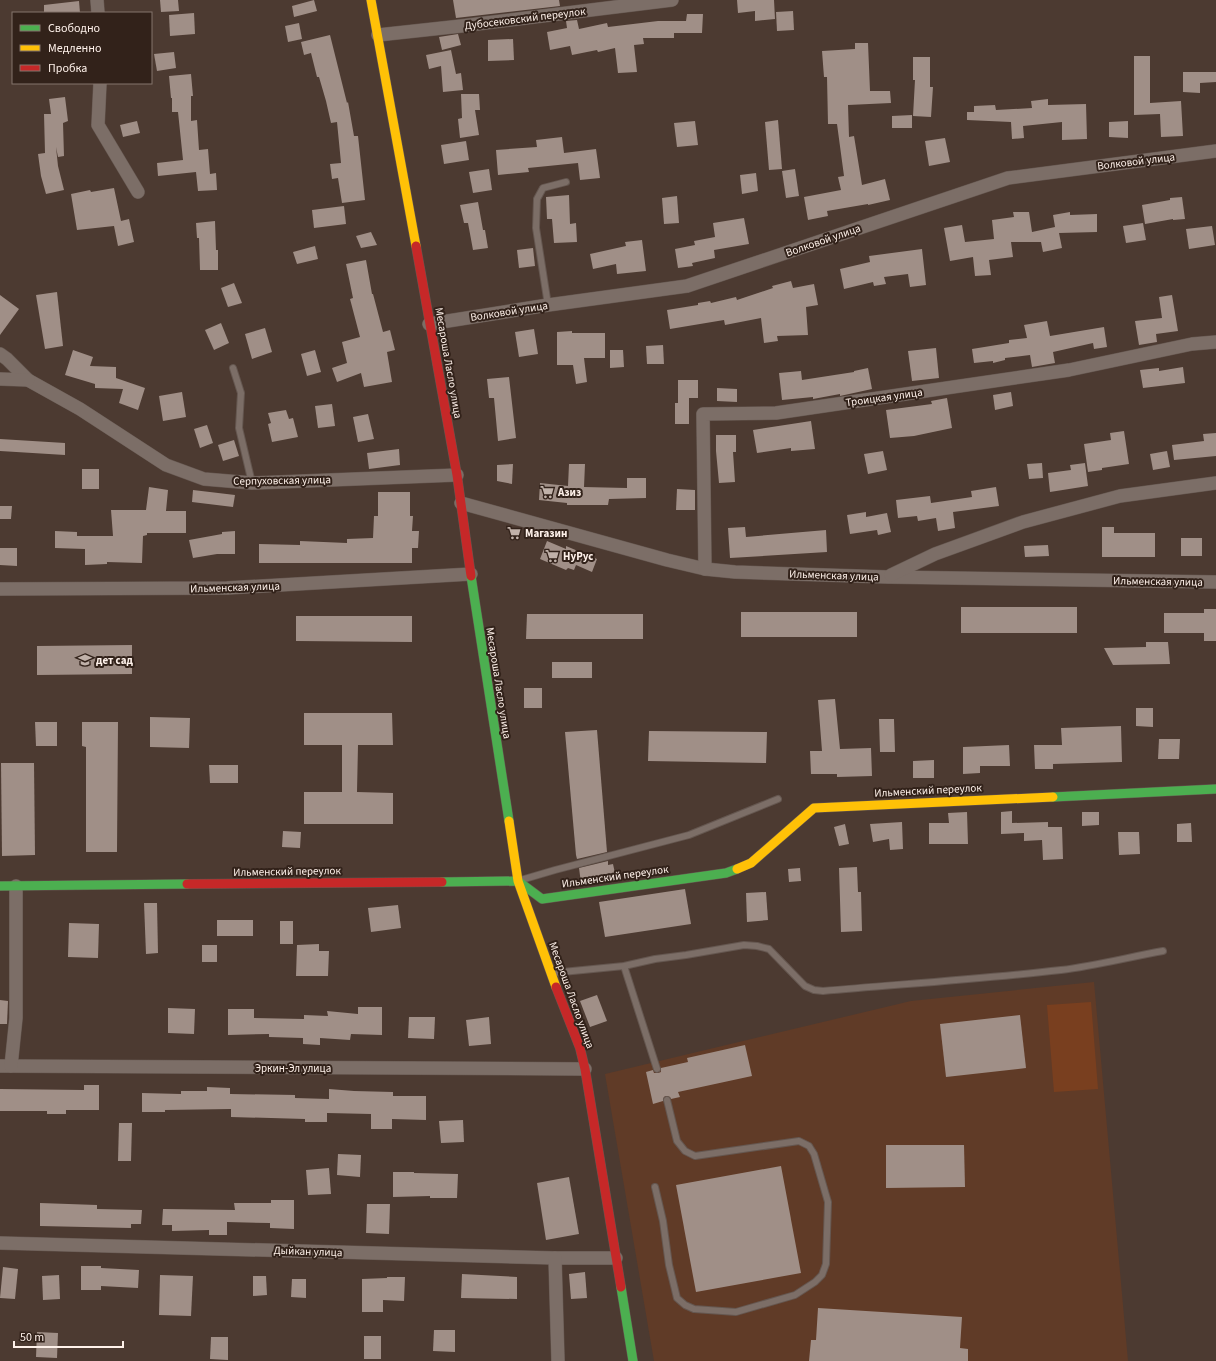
<svg xmlns="http://www.w3.org/2000/svg" width="1216" height="1361" font-family="'Source Sans 3',sans-serif">
<style>
.built{fill:#603b27}
.green{fill:#793f1f}
.building{fill:#a08f87}
.lines{fill:none;stroke-linecap:round;stroke-linejoin:round}
.lane-casing{stroke:#655750;stroke-width:8}
.street-casing{stroke:#655750;stroke-width:14}
.fast-casing{stroke:#655750;stroke-width:10}
.slow-casing{stroke:#655750;stroke-width:10}
.jam-casing{stroke:#655750;stroke-width:10}
.lane{stroke:#7c6e67;stroke-width:6}
.street{stroke:#7c6e67;stroke-width:13}
.fast{stroke:#4caf50;stroke-width:9}
.slow{stroke:#ffc107;stroke-width:9}
.jam{stroke:#c62828;stroke-width:9}
.labels{text-anchor:middle;stroke-width:4;stroke-linejoin:round;paint-order:stroke}
.street-label{font-size:11px;fill:#fef1ea;stroke:#32221a}
.poi-label{font-size:11px;font-weight:bold;fill:#fef1ea;stroke:#32221a;text-anchor:start}
</style>
<rect width="100%" height="100%" fill="#4c3a31"/>
<!-- built -->
<polygon class="built" points="1094,982 1128,1361 654,1361 605,1074 911,1001"/>
<!-- green -->
<polygon class="green" points="1091,1002 1098,1089 1054,1092 1047,1005"/>
<!-- building -->
<g class="building">
<polygon points="160,0 178,0 179,11 161,12"/>
<polygon points="314,0 317,11 294,17 292,6"/>
<polygon points="453,0 559,0 560,6 456,18"/>
<polygon points="737,0 774,0 775,19 755,21 755,11 738,13"/>
<polygon points="79,1 80,13 44,13 44,5"/>
<polygon points="793,11 794,30 777,31 776,12"/>
<polygon points="194,13 195,34 170,36 169,15"/>
<polygon points="687,14 703,14 702,33 674,33 674,38 643,38 644,44 634,45 637,72 618,73 615,48 598,52 597,50 572,55 570,46 550,50 547,32 567,28 566,21 577,20 579,29 607,23 608,27 658,21 686,21"/>
<polygon points="299,23 302,39 288,42 285,26"/>
<polygon points="458,34 461,45 442,50 439,37"/>
<polygon points="330,35 347,103 348,102 354,136 358,136 365,200 342,203 338,178 332,179 330,164 341,163 337,122 331,123 326,101 319,77 317,77 311,53 304,55 301,42"/>
<polygon points="513,39 514,60 488,61 488,40"/>
<polygon points="855,43 868,43 870,91 890,91 891,103 848,105 849,137 854,136 862,185 885,179 890,200 868,205 868,204 827,211 828,216 808,220 804,197 841,190 838,177 844,176 837,124 828,124 827,77 824,77 822,51 855,49"/>
<polygon points="451,50 456,74 461,73 463,90 443,92 441,66 429,69 426,55"/>
<polygon points="174,52 176,68 157,71 154,54"/>
<polygon points="1134,56 1150,56 1150,103 1181,101 1183,136 1161,137 1160,114 1134,115"/>
<polygon points="913,57 930,57 930,87 933,87 931,117 913,116 915,80 913,80"/>
<polygon points="1183,72 1216,72 1216,82 1200,83 1200,93 1183,92"/>
<polygon points="191,74 193,96 191,96 191,121 197,120 199,150 208,149 210,174 216,173 217,190 198,191 196,172 158,176 157,163 183,160 178,112 172,112 172,98 171,98 169,76"/>
<polygon points="461,94 479,94 480,110 475,110 479,135 460,138 458,119 462,118"/>
<polygon points="65,97 68,121 63,123 64,156 58,157 56,147 58,166 64,190 46,194 41,176 38,154 45,153 44,114 51,114 49,99"/>
<polygon points="1048,99 1048,105 1086,104 1087,139 1062,140 1062,122 1023,126 1024,138 1012,139 1011,122 967,120 967,112 974,112 974,106 995,105 996,110 1032,108 1031,101"/>
<polygon points="912,115 912,128 892,128 892,116"/>
<polygon points="778,120 782,169 769,170 765,122"/>
<polygon points="137,121 140,133 123,137 120,125"/>
<polygon points="695,121 698,145 677,147 674,123"/>
<polygon points="1128,121 1128,138 1109,137 1109,122"/>
<polygon points="562,137 564,153 596,149 600,178 580,180 578,163 528,168 529,172 498,175 496,150 537,147 536,140"/>
<polygon points="945,138 950,162 929,166 925,141"/>
<polygon points="466,141 469,160 444,164 441,145"/>
<polygon points="489,169 492,190 473,193 469,172"/>
<polygon points="795,169 799,196 786,198 782,171"/>
<polygon points="756,173 758,191 742,194 740,175"/>
<polygon points="114,188 121,221 129,219 134,242 118,246 114,226 77,230 71,194 90,190 91,192"/>
<polygon points="569,195 570,224 576,223 577,242 554,243 552,219 547,219 546,197"/>
<polygon points="677,196 679,223 664,224 662,198"/>
<polygon points="1182,197 1185,219 1173,220 1173,219 1145,224 1142,205 1170,200 1170,198"/>
<polygon points="478,202 483,230 485,230 488,248 473,250 468,223 464,223 460,205"/>
<polygon points="344,206 346,224 314,228 312,210"/>
<polygon points="1013,212 1029,212 1032,232 1055,227 1053,215 1070,212 1070,215 1097,214 1097,232 1059,233 1062,248 1043,252 1041,242 1011,242 1013,257 989,260 991,275 975,276 973,257 950,261 944,228 962,225 965,242 994,239 992,220 1014,217"/>
<polygon points="744,218 749,244 714,250 715,258 692,263 693,266 678,268 675,249 695,245 694,241 715,237 713,223"/>
<polygon points="215,221 216,250 218,250 218,270 200,270 199,238 197,238 196,223"/>
<polygon points="1143,223 1146,240 1126,243 1123,226"/>
<polygon points="1212,226 1215,245 1189,249 1186,229"/>
<polygon points="371,232 377,245 361,248 356,236"/>
<polygon points="642,240 646,271 617,274 616,264 593,269 590,254 626,246 625,242"/>
<polygon points="315,246 318,259 297,264 293,252"/>
<polygon points="533,248 535,266 519,268 517,250"/>
<polygon points="922,249 926,285 910,287 908,274 884,277 886,284 874,286 873,282 844,289 840,269 870,262 869,256"/>
<polygon points="366,260 372,294 373,294 383,332 390,330 395,350 387,352 392,382 364,387 361,373 337,382 332,368 347,363 342,342 360,337 350,299 353,298 346,264"/>
<polygon points="791,281 793,288 814,284 818,305 806,307 808,335 777,336 778,341 764,343 761,318 725,325 724,320 670,329 667,310 698,305 698,303 710,301 711,303 736,297 737,300 773,288 772,286"/>
<polygon points="234,283 242,303 228,307 221,288"/>
<polygon points="57,292 63,346 45,349 36,295"/>
<polygon points="0,295 19,309 0,335"/>
<polygon points="1172,295 1178,331 1156,334 1157,342 1139,345 1135,321 1162,318 1159,297"/>
<polygon points="1047,321 1050,336 1104,327 1107,347 1094,349 1093,343 1053,352 1055,363 1032,367 1030,355 1005,358 1005,360 993,363 993,361 974,363 972,349 1009,343 1009,340 1027,338 1024,325"/>
<polygon points="221,323 229,343 214,350 205,330"/>
<polygon points="265,328 272,352 252,359 245,334"/>
<polygon points="534,329 538,354 519,357 515,332"/>
<polygon points="572,331 572,333 605,333 605,358 584,358 587,382 576,384 573,365 557,365 557,332"/>
<polygon points="663,345 664,364 647,364 646,346"/>
<polygon points="936,348 939,378 912,381 908,351"/>
<polygon points="73,350 93,357 90,366 116,367 116,378 145,388 138,410 119,403 123,389 95,388 95,384 65,375"/>
<polygon points="315,350 321,372 307,376 301,354"/>
<polygon points="610,350 623,350 624,367 610,368"/>
<polygon points="1183,367 1185,383 1143,388 1140,370 1159,368 1159,371"/>
<polygon points="868,368 872,389 840,396 840,394 813,399 813,397 782,400 779,373 801,371 802,380 854,372 854,371"/>
<polygon points="509,377 516,438 498,441 494,398 489,398 487,379"/>
<polygon points="678,380 698,380 698,398 689,398 689,424 675,424 675,403 678,403"/>
<polygon points="717,388 737,389 737,402 717,401"/>
<polygon points="182,392 186,417 163,421 159,396"/>
<polygon points="1011,392 1013,406 995,410 993,395"/>
<polygon points="947,398 952,428 914,436 890,438 886,410 932,404 931,401"/>
<polygon points="332,404 335,426 318,428 315,406"/>
<polygon points="286,410 289,419 293,418 298,437 272,442 268,424 271,423 268,413"/>
<polygon points="368,414 374,439 358,442 353,417"/>
<polygon points="811,421 815,449 791,451 791,448 757,453 753,430"/>
<polygon points="207,425 213,443 200,448 194,429"/>
<polygon points="1124,431 1129,464 1102,468 1102,470 1088,472 1084,444 1111,440 1110,433"/>
<polygon points="1216,433 1216,456 1174,460 1172,445 1204,441 1203,434"/>
<polygon points="716,435 736,435 736,452 733,452 735,482 719,483 716,451"/>
<polygon points="0,439 65,443 65,455 0,451"/>
<polygon points="234,440 239,456 223,461 218,445"/>
<polygon points="399,449 400,465 369,469 367,453"/>
<polygon points="883,451 887,470 868,474 864,454"/>
<polygon points="1167,451 1170,467 1153,470 1150,454"/>
<polygon points="1042,463 1043,478 1029,479 1027,464"/>
<polygon points="1085,463 1088,486 1050,492 1048,473 1071,470 1070,465"/>
<polygon points="513,464 512,484 497,481 497,465"/>
<polygon points="569,464 585,464 584,487 627,488 627,478 646,478 646,498 609,499 608,505 567,505 567,503 539,500 540,483 568,486"/>
<rect x="82" y="469" width="17" height="20"/>
<polygon points="149,487 168,490 166,511 186,511 186,533 147,533 147,535 143,536 142,563 107,562 107,564 85,565 85,549 55,548 55,531 77,532 77,536 113,536 111,510 146,510"/>
<polygon points="996,487 999,506 953,512 955,528 938,531 936,518 918,521 917,516 898,518 896,500 930,496 931,503 972,497 971,491"/>
<polygon points="677,489 695,490 695,510 676,510"/>
<polygon points="193,490 235,495 233,507 192,502"/>
<polygon points="378,492 410,492 410,516 413,516 412,531 419,531 418,548 412,548 412,563 259,563 259,544 300,545 300,541 347,543 347,539 373,538 374,516 378,516"/>
<polygon points="0,506 12,506 11,519 0,519"/>
<polygon points="866,512 866,517 887,513 891,532 878,535 877,530 850,534 847,515"/>
<polygon points="745,527 746,537 826,530 827,552 730,558 728,528"/>
<polygon points="1102,527 1114,527 1114,533 1155,533 1155,557 1102,557"/>
<polygon points="235,531 235,554 217,554 193,558 189,540 222,534 222,532"/>
<rect x="1181" y="538" width="21" height="18"/>
<polygon points="547,541 566,549 566,546 597,559 592,572 576,565 574,570 568,568 566,570 540,559"/>
<polygon points="1048,545 1049,556 1025,557 1024,546"/>
<polygon points="0,548 17,548 17,566 0,565"/>
<rect x="961" y="607" width="116" height="26"/>
<polygon points="1204,609 1216,609 1216,641 1204,641 1204,633 1164,633 1164,613 1204,613"/>
<rect x="741" y="612" width="116" height="25"/>
<polygon points="527,614 643,614 643,639 526,639"/>
<polygon points="296,616 412,616 412,642 296,641"/>
<polygon points="1146,642 1168,642 1170,664 1113,665 1104,648 1146,647"/>
<polygon points="132,645 132,674 37,675 37,646"/>
<rect x="552" y="662" width="40" height="16"/>
<rect x="524" y="688" width="18" height="20"/>
<polygon points="835,699 840,749 871,748 872,776 837,777 837,774 811,774 810,751 822,751 818,700"/>
<polygon points="1136,708 1153,708 1153,727 1136,726"/>
<polygon points="304,713 392,713 393,745 358,745 357,792 393,793 393,824 304,824 304,792 342,792 342,745 304,745"/>
<polygon points="150,717 190,718 189,748 150,747"/>
<polygon points="879,719 894,719 895,752 880,752"/>
<polygon points="35,722 57,722 57,746 36,746"/>
<polygon points="82,722 118,722 117,852 86,852 86,747 82,746"/>
<polygon points="1121,726 1122,762 1053,764 1053,769 1035,769 1034,745 1062,745 1061,728"/>
<polygon points="597,730 607,852 577,859 576,855 565,732"/>
<polygon points="649,731 767,732 766,763 648,761"/>
<polygon points="1159,739 1180,739 1179,759 1158,759"/>
<polygon points="1009,745 1010,766 980,766 980,773 963,774 963,747"/>
<polygon points="934,760 934,778 913,778 913,761"/>
<polygon points="1,763 34,763 35,855 2,856"/>
<polygon points="209,765 238,765 238,783 210,783"/>
<polygon points="1012,811 1012,823 1048,822 1048,827 1062,827 1063,859 1043,860 1042,840 1024,841 1024,833 1001,834 1001,812"/>
<polygon points="967,812 968,844 929,844 929,823 949,823 948,813"/>
<polygon points="1082,812 1099,812 1099,825 1082,826"/>
<polygon points="902,822 903,849 890,850 889,839 873,842 870,824"/>
<polygon points="1191,823 1192,842 1177,842 1177,824"/>
<polygon points="845,824 849,844 839,846 834,827"/>
<polygon points="283,831 301,832 300,848 282,847"/>
<polygon points="1118,832 1139,832 1140,854 1119,855"/>
<polygon points="608,861 608,865 613,864 616,878 581,883 579,868"/>
<polygon points="857,867 858,892 861,892 862,931 841,932 839,868"/>
<polygon points="800,868 801,881 789,882 788,869"/>
<polygon points="685,889 691,924 605,937 599,902"/>
<polygon points="766,892 768,920 747,922 746,893"/>
<polygon points="144,903 157,903 158,953 146,954"/>
<polygon points="398,905 401,928 371,932 368,908"/>
<rect x="217" y="920" width="36" height="16"/>
<rect x="280" y="921" width="13" height="23"/>
<polygon points="69,923 99,924 98,958 68,957"/>
<polygon points="319,944 319,951 329,951 328,976 296,976 297,945"/>
<rect x="202" y="945" width="15" height="17"/>
<polygon points="597,995 607,1021 590,1027 580,1001"/>
<polygon points="0,1000 8,1001 7,1024 0,1024"/>
<polygon points="358,1007 382,1007 382,1035 351,1034 350,1040 320,1038 320,1045 303,1044 303,1038 269,1037 269,1034 228,1035 228,1009 254,1009 254,1018 304,1019 304,1015 328,1016 327,1011 358,1014"/>
<polygon points="168,1008 195,1009 194,1034 168,1033"/>
<polygon points="1020,1015 1026,1068 946,1077 940,1024"/>
<polygon points="409,1017 435,1017 434,1039 408,1038"/>
<polygon points="489,1017 491,1044 469,1046 466,1020"/>
<polygon points="745,1045 752,1076 678,1092 680,1097 671,1099 670,1097 666,1096 664,1097 663,1101 653,1104 646,1072 653,1070 654,1073 658,1073 661,1072 661,1068 688,1062 687,1058"/>
<polygon points="84,1085 99,1085 99,1110 66,1110 66,1114 47,1114 47,1111 0,1111 0,1089 84,1090"/>
<polygon points="207,1087 230,1088 230,1094 295,1095 295,1098 329,1099 329,1089 354,1091 393,1092 393,1096 426,1096 426,1120 392,1119 392,1129 371,1129 371,1114 327,1113 327,1122 305,1122 305,1119 231,1117 231,1109 165,1110 165,1112 142,1112 142,1093 181,1094 181,1091 207,1091"/>
<polygon points="463,1120 464,1142 441,1143 439,1121"/>
<polygon points="119,1123 132,1123 131,1161 118,1161"/>
<polygon points="886,1145 964,1145 965,1187 886,1188"/>
<polygon points="338,1154 361,1155 360,1177 337,1175"/>
<polygon points="781,1166 801,1273 696,1292 676,1185"/>
<polygon points="329,1168 331,1194 308,1195 306,1170"/>
<polygon points="393,1172 414,1172 414,1173 458,1174 457,1198 430,1198 430,1196 393,1197"/>
<polygon points="569,1177 579,1234 546,1240 537,1183"/>
<polygon points="271,1200 294,1200 294,1229 270,1228 270,1223 227,1222 227,1235 209,1235 209,1230 172,1231 172,1225 162,1225 163,1209 235,1210 234,1203 271,1203"/>
<polygon points="40,1203 97,1205 97,1209 142,1210 141,1224 131,1224 131,1228 40,1226"/>
<polygon points="367,1204 390,1204 389,1234 366,1233"/>
<polygon points="81,1266 101,1266 101,1268 139,1270 138,1288 101,1286 101,1290 81,1290"/>
<polygon points="3,1267 18,1269 15,1299 0,1298"/>
<polygon points="585,1272 587,1298 571,1299 569,1274"/>
<polygon points="462,1274 517,1277 517,1299 461,1298"/>
<polygon points="59,1275 60,1299 43,1300 42,1276"/>
<polygon points="160,1275 193,1276 191,1316 159,1315"/>
<polygon points="253,1276 266,1276 267,1295 253,1296"/>
<polygon points="387,1277 405,1277 404,1301 383,1300 383,1312 362,1312 362,1279 387,1278"/>
<polygon points="292,1279 306,1279 306,1298 291,1297"/>
<polygon points="818,1308 962,1317 960,1348 968,1349 968,1361 809,1361 811,1340 816,1340"/>
<polygon points="434,1330 455,1330 455,1352 433,1351"/>
<polygon points="37,1332 58,1333 57,1358 36,1357"/>
<rect x="364" y="1336" width="17" height="23"/>
<polygon points="211,1337 228,1337 228,1360 210,1359"/>
</g>
<g class="lines">
<!-- lane casing -->
<g class="lane-casing">
<g id="lane">
<polyline points="548,305 536,228 537,199 543,188 566,182"/>
<polyline points="233,368 241,393 239,428 252,483"/>
<polyline points="521,880 555,870 689,835 778,799"/>
<polyline points="624,966 657,1069"/>
<path d="M 552,973 L 624,966 L 655,959 L 686,955 L 744,945 L 757,946 L 769,949 L 805,986 L 814,990 L 823,991 C 903,984 982,979 1061,970 C 1095,966 1129,957 1163,951"/>
<polyline points="655,1187 663,1221 669,1265 677,1298 685,1305 694,1309 736,1312 795,1295 815,1282 822,1275 826,1264 828,1202 814,1154 809,1146 799,1141 695,1156 685,1151 677,1141 667,1100"/>
</g>
</g>
<!-- street casing -->
<g class="street-casing">
<g id="street">
<polyline points="97,0 98,13"/>
<polyline points="378,35 461,26 672,0"/>
<polyline points="100,83 98,125 138,192"/>
<polyline points="429,324 548,305 687,286 1008,178 1216,151"/>
<polyline points="0,354 7,359 28,380 80,409 166,465 204,479 252,483 457,475"/>
<polyline points="0,379 28,380"/>
<polyline points="461,503 667,560 705,569 735,572 888,577 1216,582"/>
<polyline points="705,569 703,414 776,413 1069,370 1192,344 1216,342"/>
<polyline points="891,575 935,554 1023,522 1120,496 1216,483"/>
<polyline points="0,589 227,588 471,574"/>
<polyline points="0,1066 585,1069"/>
<polyline points="11,1066 16,1018 16,886"/>
<polyline points="0,1243 555,1258 616,1258"/>
<polyline points="555,1258 558,1361"/>
</g>
</g>
<!-- fast casing -->
<g class="fast-casing">
<g id="fast">
<polyline points="471,576 509,821"/>
<polyline points="1053,797 1216,789"/>
<polyline points="442,882 518,881 542,899 726,873 737,869"/>
<polyline points="0,886 187,884"/>
<polyline points="621,1287 633,1361"/>
</g>
</g>
<!-- slow casing -->
<g class="slow-casing">
<g id="slow">
<polyline points="371,0 416,246"/>
<polyline points="509,821 518,881 556,987"/>
<polyline points="737,869 751,863 814,808 1053,797"/>
</g>
</g>
<!-- jam casing -->
<g class="jam-casing">
<g id="jam">
<polyline points="416,246 457,475 471,576"/>
<polyline points="187,884 442,882"/>
<polyline points="556,987 580,1048 585,1069 621,1287"/>
</g>
</g>
<!-- lane -->
<use href="#lane" class="lane"/>
<!-- street -->
<use href="#street" class="street"/>
<!-- fast -->
<use href="#fast" class="fast"/>
<!-- slow -->
<use href="#slow" class="slow"/>
<!-- jam -->
<use href="#jam" class="jam"/>
</g>
<!-- icons -->
<defs>
<g id="supermarket-bare" transform="scale(1.08)"><path d="M-6-5.5h2.5l.6 2H6L4.5 2H-2.5L-4.4-4H-6ZM-1.5 3.2a1.3 1.3 0 1 0 .1 0ZM3 3.2a1.3 1.3 0 1 0 .1 0Z" fill="#c0b1a9" stroke="#32221a" stroke-width="2.5" paint-order="stroke"/></g>
<g id="school-bare" transform="scale(1.08)"><path d="M0-5L7-2L0 1L-7-2ZM-4 1L0 2.5L4 1V4Q0 6-4 4Z" fill="#c0b1a9" stroke="#32221a" stroke-width="2.5" paint-order="stroke"/></g>
</defs>
<g fill-rule="evenodd">
<use href="#supermarket-bare" x="547" y="492"/>
<use href="#supermarket-bare" x="514" y="533"/>
<use href="#supermarket-bare" x="552" y="556"/>
<use href="#school-bare" x="85" y="660"/>
</g>
<g class="labels">
<!-- street labels -->
<g class="street-label">
<text transform="translate(525 18) rotate(-7)" y="4">Дубосековский переулок</text>
<text transform="translate(1136 161) rotate(-7)" y="4">Волковой улица</text>
<text transform="translate(823 240) rotate(-19)" y="4">Волковой улица</text>
<text transform="translate(509 311) rotate(-9)" y="4">Волковой улица</text>
<text transform="translate(449 363) rotate(80)" y="4">Месароша Ласло улица</text>
<text transform="translate(884 397) rotate(-8)" y="4">Троицкая улица</text>
<text transform="translate(282 480) rotate(-1)" y="4">Серпуховская улица</text>
<text transform="translate(834 575) rotate(2)" y="4">Ильменская улица</text>
<text transform="translate(1158 581) rotate(1)" y="4">Ильменская улица</text>
<text transform="translate(235 587) rotate(-2)" y="4">Ильменская улица</text>
<text transform="translate(499 683) rotate(81)" y="4">Месароша Ласло улица</text>
<text transform="translate(928 790) rotate(-3)" y="4">Ильменский переулок</text>
<text transform="translate(287 871) rotate(-1)" y="4">Ильменский переулок</text>
<text transform="translate(615 876) rotate(-8)" y="4">Ильменский переулок</text>
<text transform="translate(572 995) rotate(70)" y="4">Месароша Ласло улица</text>
<text x="293" y="1072">Эркин-Эл улица</text>
<text transform="translate(308 1251) rotate(2)" y="4">Дыйкан улица</text>
</g>
<!-- poi labels -->
<g class="poi-label">
<text x="558" y="496">Азиз</text>
<text x="525" y="537">Магазин</text>
<text x="563" y="560">НуРус</text>
<text x="96" y="664">дет сад</text>
</g>
</g>
<!-- legend -->
<rect x="12" y="12" width="140" height="72" fill="#32221a" stroke="#84756d"/>
<rect x="20" y="25" width="20" height="6" fill="#4caf50" stroke="#84756d"/>
<text x="48" y="32" font-size="12" fill="#fef1ea">Свободно</text>
<rect x="20" y="45" width="20" height="6" fill="#ffc107" stroke="#84756d"/>
<text x="48" y="52" font-size="12" fill="#fef1ea">Медленно</text>
<rect x="20" y="65" width="20" height="6" fill="#c62828" stroke="#84756d"/>
<text x="48" y="72" font-size="12" fill="#fef1ea">Пробка</text>
<!-- scale -->
<path d="M14 1341v6h109v-6" fill="none" stroke="#fef1ea" stroke-width="2"/>
<text x="20" y="1341" font-size="12" fill="#fef1ea" stroke="#32221a" stroke-width="3" paint-order="stroke">50 m</text>
</svg>
